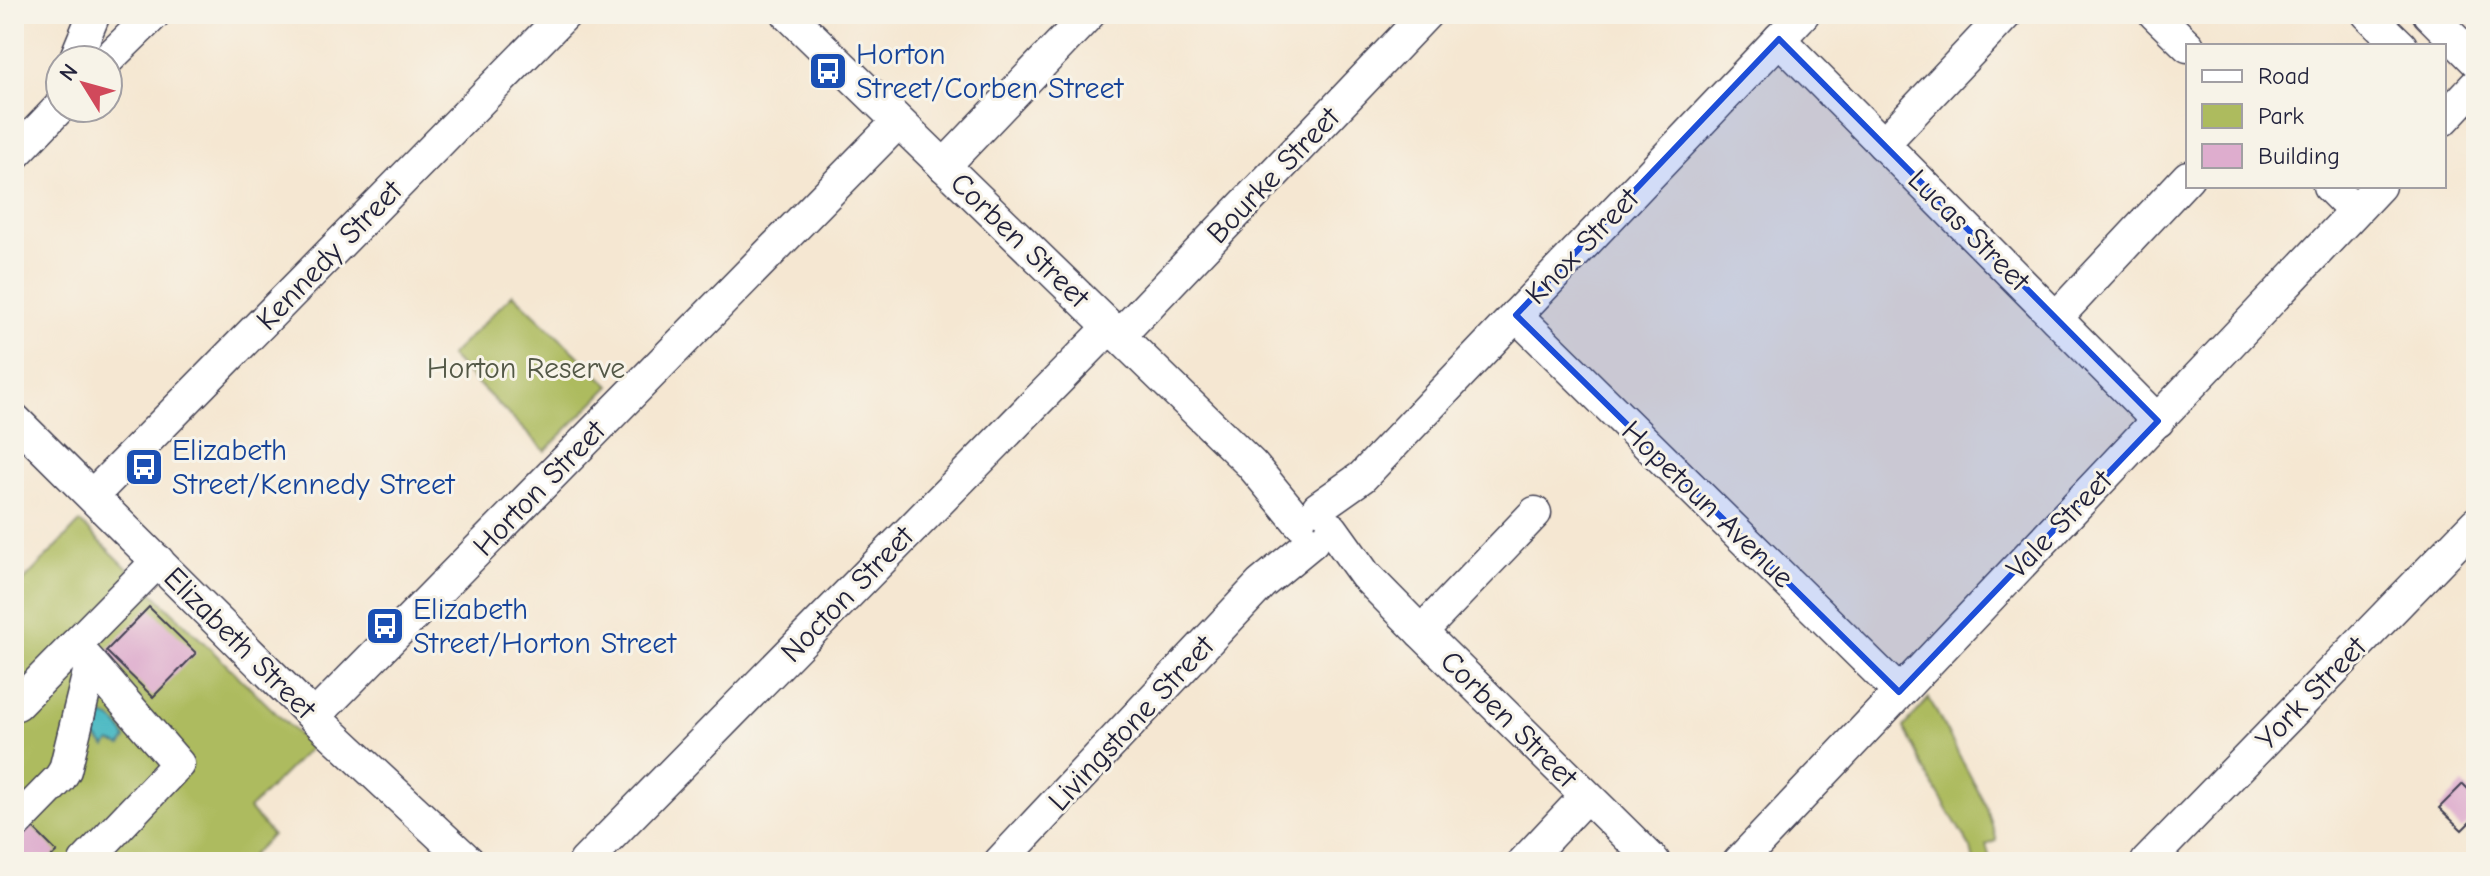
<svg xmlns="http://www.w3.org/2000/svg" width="2490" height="876" font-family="'Comic Neue',sans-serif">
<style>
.green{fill:#adbb5e;stroke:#686e4c;stroke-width:2}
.water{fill:#4bb9c3;stroke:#366e7f;stroke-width:2}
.building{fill:#deadce}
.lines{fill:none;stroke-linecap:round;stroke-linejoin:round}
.minor-casing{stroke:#424052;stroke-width:35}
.minor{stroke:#fff;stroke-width:32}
.marked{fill:#1d4ed8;fill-opacity:0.2;stroke:#1d4ed8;stroke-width:6;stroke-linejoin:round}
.labels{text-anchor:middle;stroke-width:6;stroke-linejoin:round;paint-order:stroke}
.transit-label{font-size:30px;fill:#164399;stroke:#f7f3e8;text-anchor:start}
.street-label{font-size:30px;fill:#22223b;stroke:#f7f3e8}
.park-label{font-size:30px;fill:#535847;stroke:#f7f3e8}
</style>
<rect width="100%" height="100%" fill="#f7f3e8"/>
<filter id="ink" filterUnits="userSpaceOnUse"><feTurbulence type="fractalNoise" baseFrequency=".0125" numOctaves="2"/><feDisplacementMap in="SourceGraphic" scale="16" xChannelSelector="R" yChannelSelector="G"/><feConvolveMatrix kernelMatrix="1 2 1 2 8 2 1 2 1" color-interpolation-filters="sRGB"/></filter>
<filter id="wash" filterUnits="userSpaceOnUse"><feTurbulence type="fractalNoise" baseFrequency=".006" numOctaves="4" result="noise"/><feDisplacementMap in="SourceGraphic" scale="32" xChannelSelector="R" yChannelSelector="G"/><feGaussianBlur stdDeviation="1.8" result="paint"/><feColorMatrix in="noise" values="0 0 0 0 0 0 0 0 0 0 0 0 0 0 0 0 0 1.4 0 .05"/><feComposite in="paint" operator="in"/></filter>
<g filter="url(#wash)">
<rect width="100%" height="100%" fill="#f5e7d2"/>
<!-- green -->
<g class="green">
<polygon points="513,294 610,386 545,451 450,356"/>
<polygon points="80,522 311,747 249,809 272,835 245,862 14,862 14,591"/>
<polygon points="1929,698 1986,806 1997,841 1986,845 1991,862 1974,862 1971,849 1929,778 1904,727"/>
</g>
<!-- water -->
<path class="water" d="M 100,714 C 112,718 122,727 126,739 L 121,746 L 110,742 L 106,747 L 92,734 L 91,716 Z"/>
<g id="blocks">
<!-- building -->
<g class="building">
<polygon points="149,607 196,653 153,697 106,651"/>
<polygon points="2463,784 2476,797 2476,816 2462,830 2439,808"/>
<polygon points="30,825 57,852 46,862 14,862 14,841"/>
</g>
</g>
</g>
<g filter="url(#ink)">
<use href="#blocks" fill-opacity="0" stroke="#424052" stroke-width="2"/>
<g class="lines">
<!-- minor casing -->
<g class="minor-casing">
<g id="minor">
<polyline points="788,14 1252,465 1299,522"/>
<polyline points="2155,14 2188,46"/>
<polyline points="2368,14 2401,46"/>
<polyline points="2429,14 2476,61"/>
<polyline points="1779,39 2158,421"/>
<polyline points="75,60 94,14"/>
<polyline points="107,60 154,14"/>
<polyline points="2444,119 2476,85"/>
<polyline points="1883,144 2006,14"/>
<polyline points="14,155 60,107"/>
<polyline points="944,166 1089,14"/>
<polyline points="2329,186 2354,211"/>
<polyline points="1516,315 1899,692"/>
<polyline points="2056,318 2188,177"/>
<polyline points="1119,336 1426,14"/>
<polyline points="14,419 314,717 469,862"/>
<polyline points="93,495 565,14"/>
<polyline points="1318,508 1362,477 1803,14"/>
<polyline points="1332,529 1365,575 1421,632 1654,862"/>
<polyline points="1421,632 1535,513"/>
<polyline points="75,645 178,764 85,862"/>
<polyline points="17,704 158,561"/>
<polyline points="314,717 898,122"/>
<polyline points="14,825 60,778 65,770 91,664"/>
<polyline points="585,862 1110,327"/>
<polyline points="1000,862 1261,584 1312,542"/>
<polyline points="1524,862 1586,796"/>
<polyline points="1739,862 2379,186"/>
<polyline points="2147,862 2476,523"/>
</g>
</g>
<!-- minor -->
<use href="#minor" class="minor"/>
</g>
</g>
<!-- marked area -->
<path class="marked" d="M 1779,39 L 2158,421 L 1899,692 L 1516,315 Z"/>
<!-- icons -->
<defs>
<g id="bus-square" transform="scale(2)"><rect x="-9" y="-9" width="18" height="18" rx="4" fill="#1a4fb4" stroke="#f7f3e8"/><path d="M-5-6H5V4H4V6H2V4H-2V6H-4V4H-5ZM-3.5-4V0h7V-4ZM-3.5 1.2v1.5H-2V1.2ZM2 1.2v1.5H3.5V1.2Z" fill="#fff"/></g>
</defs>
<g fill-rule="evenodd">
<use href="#bus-square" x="828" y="71"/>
<use href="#bus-square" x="144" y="467"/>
<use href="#bus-square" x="385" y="626"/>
</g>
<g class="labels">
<!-- transit labels -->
<g class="transit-label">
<text x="856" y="64">Horton<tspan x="856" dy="34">Street/Corben Street</tspan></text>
<text x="172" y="460">Elizabeth<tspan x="172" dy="34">Street/Kennedy Street</tspan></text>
<text x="413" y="619">Elizabeth<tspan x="413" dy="34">Street/Horton Street</tspan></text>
</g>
<!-- street labels -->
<g class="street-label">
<text transform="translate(1273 175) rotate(-46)" y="10">Bourke Street</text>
<text transform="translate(1969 230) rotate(45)" y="10">Lucas Street</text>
<text transform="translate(1020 240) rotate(44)" y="10">Corben Street</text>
<text transform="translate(1582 246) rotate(-46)" y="10">Knox Street</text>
<text transform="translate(329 255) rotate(-46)" y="10">Kennedy Street</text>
<text transform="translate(539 488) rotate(-46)" y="10">Horton Street</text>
<text transform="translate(1708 504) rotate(44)" y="10">Hopetoun Avenue</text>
<text transform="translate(2059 524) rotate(-46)" y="10">Vale Street</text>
<text transform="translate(847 594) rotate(-46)" y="10">Nocton Street</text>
<text transform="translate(240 643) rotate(45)" y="10">Elizabeth Street</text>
<text transform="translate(2311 693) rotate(-46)" y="10">York Street</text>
<text transform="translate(1509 719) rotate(45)" y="10">Corben Street</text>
<text transform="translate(1131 723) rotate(-47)" y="10">Livingstone Street</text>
</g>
<!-- park labels -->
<g class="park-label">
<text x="526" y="378">Horton Reserve</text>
</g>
</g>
<!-- margin -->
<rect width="2490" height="876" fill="none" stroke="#f7f3e8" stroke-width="48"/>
<!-- legend -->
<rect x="2186" y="44" width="260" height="144" fill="#f7f3e8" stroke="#a29fa3" stroke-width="2"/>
<rect x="2202" y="70" width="40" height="12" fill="#ffffff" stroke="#a29fa3" stroke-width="2"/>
<text x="2258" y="84" font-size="24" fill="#22223b">Road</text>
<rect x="2202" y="104" width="40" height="24" fill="#adbb5e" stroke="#a29fa3" stroke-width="2"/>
<text x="2258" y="124" font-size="24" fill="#22223b">Park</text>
<rect x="2202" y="144" width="40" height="24" fill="#deadce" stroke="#a29fa3" stroke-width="2"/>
<text x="2258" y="164" font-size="24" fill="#22223b">Building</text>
<!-- north arrow -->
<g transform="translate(84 84) rotate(307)"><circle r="38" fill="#f7f3e8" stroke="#a29fa3" stroke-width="2"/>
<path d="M0-6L14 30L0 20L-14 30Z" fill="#d1495b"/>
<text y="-12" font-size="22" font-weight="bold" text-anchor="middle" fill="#22223b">N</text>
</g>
</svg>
